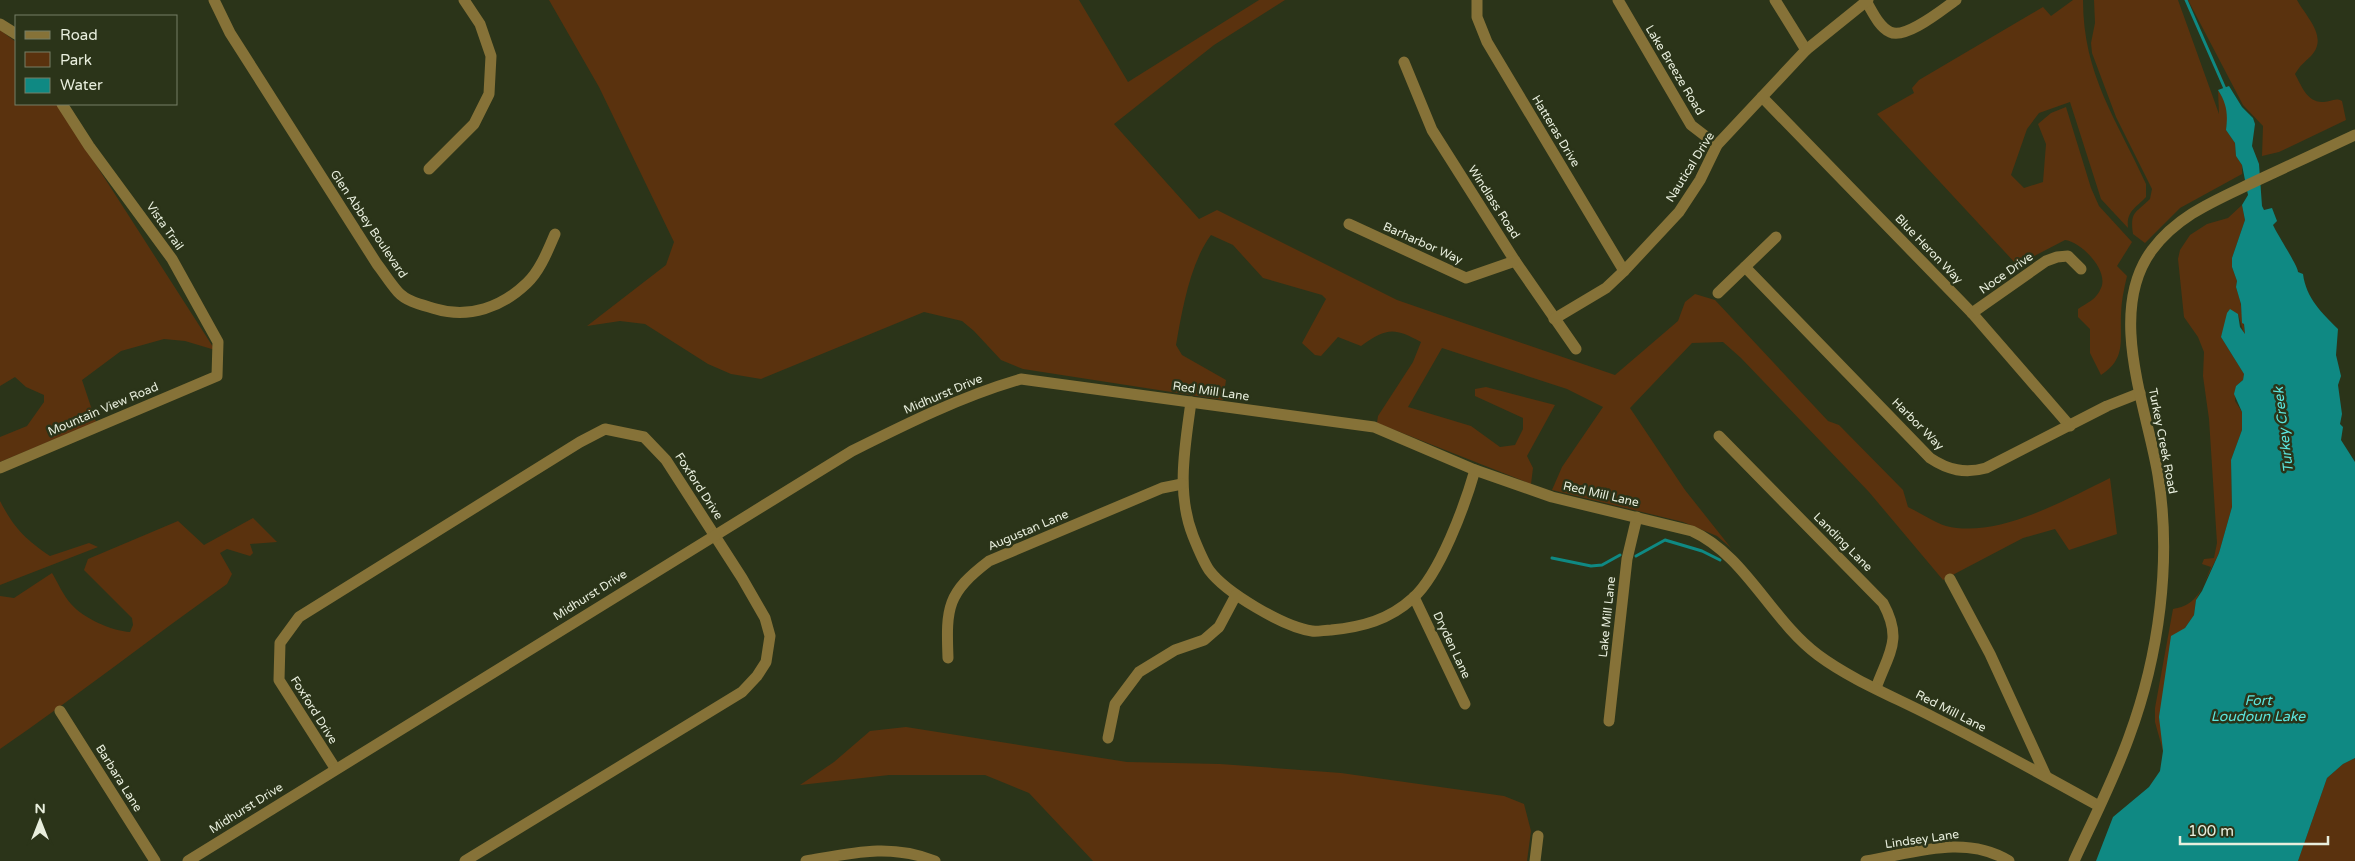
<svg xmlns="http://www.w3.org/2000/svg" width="2355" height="861" font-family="'Varela Round',sans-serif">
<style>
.green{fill:#5a320e}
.water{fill:#0f8983}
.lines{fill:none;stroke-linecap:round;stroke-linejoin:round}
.stream{stroke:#0f8983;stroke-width:3}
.minor{stroke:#867238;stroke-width:11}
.labels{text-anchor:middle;stroke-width:5;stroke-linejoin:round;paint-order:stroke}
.street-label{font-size:12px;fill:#e8eedd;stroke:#2b3419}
.water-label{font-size:14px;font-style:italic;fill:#5ce6de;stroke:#2b3419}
</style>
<rect width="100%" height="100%" fill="#2b3419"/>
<!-- green -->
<g class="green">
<path d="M 549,0 L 1079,0 L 1128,82 L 1259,0 L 1285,0 L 1214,45 L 1114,124 L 1199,219 L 1217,210 L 1397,300 L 1615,375 L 1678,321 L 1685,302 L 1695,294 L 1715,300 L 1828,421 L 1839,425 L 1903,490 L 1908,507 C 1920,513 1934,522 1946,526 C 1997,539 2065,500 2110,478 L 2117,534 L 2069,550 L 2055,529 L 2023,538 L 1943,580 L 1869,492 L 1741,358 L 1723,342 L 1692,343 L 1630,408 L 1685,490 L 1731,548 L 1717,536 L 1683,522 L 1552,490 L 1562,467 L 1603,407 L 1567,389 L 1442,348 L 1408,407 L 1471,426 L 1500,447 L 1515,445 L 1523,429 L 1523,418 L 1475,396 L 1475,389 L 1486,387 L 1555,405 L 1527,456 L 1533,468 L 1531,484 L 1377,423 L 1378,416 L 1413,362 L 1421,342 C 1393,327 1387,328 1361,346 L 1338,337 L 1321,356 L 1315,355 L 1302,343 L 1326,299 L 1322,295 L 1263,278 L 1233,245 L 1211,235 C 1190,263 1182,311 1176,345 L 1182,355 L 1226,380 L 1223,400 L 1023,369 L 1001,360 L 974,331 L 962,321 L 924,312 L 761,379 L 731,374 L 708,364 L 645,324 L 620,321 L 587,326 L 666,265 L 674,242 L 599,87 Z"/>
<path d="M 2073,0 L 2083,0 C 2083,75 2117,120 2146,184 L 2146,197 C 2136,208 2126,211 2128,228 L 2101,199 L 2070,102 L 2039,113 L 2027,129 L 2011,175 L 2024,188 L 2043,182 L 2046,144 L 2038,124 L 2051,113 L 2066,107 L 2091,188 L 2099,206 L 2132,242 L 2117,266 L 2127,276 C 2124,289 2121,302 2121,315 C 2120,341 2126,359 2101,375 L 2090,353 L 2090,329 L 2078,317 L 2078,309 C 2087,303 2097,299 2101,288 C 2109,271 2082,242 2065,240 L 2017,265 L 1877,114 L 1914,93 L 1912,88 L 1919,80 L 2043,7 L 2051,16 Z"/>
<path d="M 2094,0 L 2178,0 L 2219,114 L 2218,90 L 2225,102 L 2228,115 L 2226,130 L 2235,143 L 2236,156 L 2242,165 L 2242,174 L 2180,208 L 2145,243 L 2133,234 C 2130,211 2135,214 2150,199 L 2152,189 L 2116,117 L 2092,53 L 2091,43 L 2095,23 Z"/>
<path d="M 2188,0 L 2297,0 C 2306,17 2329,37 2311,56 C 2304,63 2301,64 2295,74 C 2301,85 2307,102 2322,102 C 2330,103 2334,97 2342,101 L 2346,120 L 2279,152 L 2262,156 L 2263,126 L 2243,105 Z"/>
<polygon points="0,30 16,42 16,104 57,104 215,350 185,341 164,339 121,351 82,380 96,422 0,462 0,437 27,426 44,402 44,395 26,387 15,377 0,386"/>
<path d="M 2242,205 L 2245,220 L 2232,258 L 2232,267 L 2237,281 L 2236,287 L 2240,300 L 2246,340 L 2238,314 L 2228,317 L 2221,337 L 2244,374 L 2243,380 L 2236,386 L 2235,401 L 2242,412 L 2242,430 L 2231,460 L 2232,507 L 2219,553 L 2196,600 L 2194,615 L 2185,628 L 2163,751 L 2155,722 L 2155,708 L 2173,609 C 2198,605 2202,588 2211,567 L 2202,564 L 2204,559 L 2214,558 L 2217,543 L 2209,419 L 2203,376 L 2204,352 L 2198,337 L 2184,317 L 2178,259 L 2180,250 L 2190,235 L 2207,224 L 2228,218 Z"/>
<path d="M 0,501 C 14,528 25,539 50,556 L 89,543 L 98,547 L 0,585 Z"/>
<path d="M 253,518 L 277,542 L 250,544 L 253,553 L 250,556 L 227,549 L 220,553 L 232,574 L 227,584 C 151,638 77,696 0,749 L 0,596 L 14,598 L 52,573 C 58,583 63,595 71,604 C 83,618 112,631 130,632 L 133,625 L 132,618 L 84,570 L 88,559 L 178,521 L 204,545 Z"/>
<polygon points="906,727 1127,762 1220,764 1341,773 1504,796 1524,804 1531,831 1527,861 1093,861 1029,793 985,775 889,775 800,785 834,762 870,731"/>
<polygon points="2355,758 2355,861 2298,861 2327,778 2343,764"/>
</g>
<!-- water -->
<path class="water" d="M 2229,86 L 2242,107 L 2253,118 L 2255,124 L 2252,146 L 2259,164 L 2262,206 L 2264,210 L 2272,208 L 2277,221 L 2273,225 C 2277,234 2298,266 2298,272 L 2303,274 C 2306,298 2322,313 2338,329 L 2336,355 L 2341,376 L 2338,385 L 2342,414 L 2340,424 L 2343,427 L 2341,440 L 2355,462 L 2355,758 L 2343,764 L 2327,778 L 2298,861 L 2096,861 L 2113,817 L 2149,787 L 2160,771 L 2163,751 L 2159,717 L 2171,636 L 2185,628 L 2194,615 L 2196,600 L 2202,591 L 2219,553 L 2232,507 L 2231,460 L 2242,430 L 2242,412 L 2234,394 L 2236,386 L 2243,380 L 2244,374 L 2221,337 L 2227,313 L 2230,309 L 2238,314 L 2240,327 L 2245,334 L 2244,324 L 2242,323 L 2241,304 L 2236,287 L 2237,281 L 2232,267 L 2232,258 L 2245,220 L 2242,205 L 2248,195 L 2242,165 L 2236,156 L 2235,143 L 2226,130 C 2228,114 2227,104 2218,90 Z"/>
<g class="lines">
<!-- stream -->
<g class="stream">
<polyline points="2186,0 2226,91"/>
<polyline points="1636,556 1665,540 1702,551 1720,560"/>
<polyline points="1552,558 1591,566 1602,565 1620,555"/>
</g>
<!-- minor -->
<g class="minor">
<path d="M 214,0 L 230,33 L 377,264 C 384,273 390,283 398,292 C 407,302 423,305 436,309 C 469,319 502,307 527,283 C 540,271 548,250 555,234"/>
<polyline points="1477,0 1477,17 1487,42 1624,271"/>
<polyline points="1618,0 1691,125 1717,145"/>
<polyline points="1775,0 1806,50"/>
<path d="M 1866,1 C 1872,11 1879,27 1890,32 C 1906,40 1943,9 1956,0"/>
<polyline points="0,24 16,34"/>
<polyline points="1404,62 1432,130 1515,261 1576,349"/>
<polyline points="1762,97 1972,313 2070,426"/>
<polyline points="429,169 474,124 489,94 491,56 480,24 464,0"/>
<polyline points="1349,224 1466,278 1515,261"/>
<path d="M 1745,267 L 1930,458 C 1948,470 1965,474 1986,468 L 2107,406 L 2140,393"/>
<polyline points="1718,293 1776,237"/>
<polyline points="1972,313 2046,261 2057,257 2068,256 2081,269"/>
<polyline points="1554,319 1606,288 1624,271 1679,212 1700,180 1717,145 1806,50 1868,0"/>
<path d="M 1191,402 C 1185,446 1176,493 1193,536 C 1197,546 1203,561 1209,570 C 1226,593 1284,627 1312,631 C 1317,632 1325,630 1331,630 C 1362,627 1389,620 1413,598 C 1440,574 1465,505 1475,470"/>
<path d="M 1719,436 L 1883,603 C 1903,640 1889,652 1876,688"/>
<polyline points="0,468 217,376 218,342 172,259 89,146 62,104"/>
<polyline points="1950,579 1990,654 2046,776"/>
<polyline points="1414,597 1465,704"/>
<path d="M 948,658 C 946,607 947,593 989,561 L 1162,488 L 1182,484"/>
<polyline points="60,711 155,861"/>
<polyline points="1609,721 1627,559 1637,517"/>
<polyline points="1108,738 1115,704 1139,672 1175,650 1204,640 1219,627 1236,595"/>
<polyline points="335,768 279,680 280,643 299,617 580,442 605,429 644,437 666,460 742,578 765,618 770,636 766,662 757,676 742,692 465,861"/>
<path d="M 188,861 L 852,451 C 906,424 962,396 1021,379 L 1374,427 L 1475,470 L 1552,497 L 1692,531 C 1745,555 1771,620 1818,655 C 1853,681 1897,698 1935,718 C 1991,746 2045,776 2099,806"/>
<path d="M 806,861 C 852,853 890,843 935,861"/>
<polyline points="1535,861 1538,836"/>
<path d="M 1866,861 C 1914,853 1965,834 2009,861"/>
<path d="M 2074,861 C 2093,820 2114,779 2129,737 C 2159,656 2172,561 2158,475 C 2147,408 2106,312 2152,250 C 2179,214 2217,200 2256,181 C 2289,166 2322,150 2355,135"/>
</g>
</g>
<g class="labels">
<!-- street labels -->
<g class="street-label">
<text transform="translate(1675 70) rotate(59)" y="4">Lake Breeze Road</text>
<text transform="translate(1556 131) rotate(59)" y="4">Hatteras Drive</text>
<text transform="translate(1690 167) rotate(-58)" y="4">Nautical Drive</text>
<text transform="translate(1494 202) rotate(57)" y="4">Windlass Road</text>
<text transform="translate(369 224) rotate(56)" y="4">Glen Abbey Boulevard</text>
<text transform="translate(165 226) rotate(55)" y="4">Vista Trail</text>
<text transform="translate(1423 243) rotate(24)" y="4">Barharbor Way</text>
<text transform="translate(1929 249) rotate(46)" y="4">Blue Heron Way</text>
<text transform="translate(2006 273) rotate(-35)" y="4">Noce Drive</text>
<text transform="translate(1211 391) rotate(8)" y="4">Red Mill Lane</text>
<text transform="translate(943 394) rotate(-23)" y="4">Midhurst Drive</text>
<text transform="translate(103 409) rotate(-23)" y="4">Mountain View Road</text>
<text transform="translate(1918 424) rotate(45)" y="4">Harbor Way</text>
<text transform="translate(2163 441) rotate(79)" y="4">Turkey Creek Road</text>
<text transform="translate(699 486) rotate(57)" y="4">Foxford Drive</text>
<text transform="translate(1601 494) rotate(13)" y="4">Red Mill Lane</text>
<text transform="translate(1028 530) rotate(-23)" y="4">Augustan Lane</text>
<text transform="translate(1843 542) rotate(45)" y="4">Landing Lane</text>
<text transform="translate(590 595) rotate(-32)" y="4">Midhurst Drive</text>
<text transform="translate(1607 617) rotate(-84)" y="4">Lake Mill Lane</text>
<text transform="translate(1452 645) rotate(65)" y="4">Dryden Lane</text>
<text transform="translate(314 710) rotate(58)" y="4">Foxford Drive</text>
<text transform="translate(1951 711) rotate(27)" y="4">Red Mill Lane</text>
<text transform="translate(119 778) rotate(58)" y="4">Barbara Lane</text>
<text transform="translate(246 808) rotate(-32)" y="4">Midhurst Drive</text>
<text transform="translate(1922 839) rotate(-8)" y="4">Lindsey Lane</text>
</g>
<!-- water labels -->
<g class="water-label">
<text transform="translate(2283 430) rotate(-97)" y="5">Turkey Creek</text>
<text x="2258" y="705">Fort<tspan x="2258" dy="16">Loudoun Lake</tspan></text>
</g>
</g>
<!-- legend -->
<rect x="15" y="15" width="162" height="90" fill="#2b3419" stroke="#777e67"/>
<rect x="25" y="31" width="25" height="8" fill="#867238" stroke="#777e67"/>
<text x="60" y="40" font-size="15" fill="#e8eedd">Road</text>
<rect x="25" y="52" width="25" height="15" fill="#5a320e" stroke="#777e67"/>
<text x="60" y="65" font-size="15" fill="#e8eedd">Park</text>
<rect x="25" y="78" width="25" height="15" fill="#0f8983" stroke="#777e67"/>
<text x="60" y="90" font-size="15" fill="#e8eedd">Water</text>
<!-- north arrow -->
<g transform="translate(40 821)" stroke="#2b3419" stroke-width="4" paint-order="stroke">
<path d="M0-4L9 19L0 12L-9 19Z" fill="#e8eedd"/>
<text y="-8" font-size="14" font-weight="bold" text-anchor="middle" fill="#e8eedd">N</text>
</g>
<!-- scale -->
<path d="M2180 836v8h148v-8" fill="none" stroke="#e8eedd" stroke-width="2.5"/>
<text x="2188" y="836" font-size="15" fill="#e8eedd" stroke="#2b3419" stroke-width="4" paint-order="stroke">100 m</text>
</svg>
